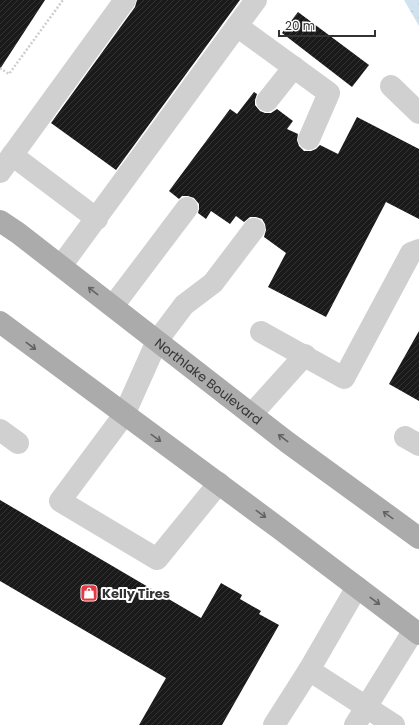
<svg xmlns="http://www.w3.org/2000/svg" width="419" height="725" font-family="Poppins,sans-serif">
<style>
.water{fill:url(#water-ripples)}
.building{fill:url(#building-hatch)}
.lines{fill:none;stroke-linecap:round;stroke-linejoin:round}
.path{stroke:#cdcdcd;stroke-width:2.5;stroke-dasharray:2 2;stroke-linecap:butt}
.minor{stroke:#d0d0d0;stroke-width:22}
.major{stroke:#ababab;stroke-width:22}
.oneway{stroke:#636363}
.labels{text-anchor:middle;stroke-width:4;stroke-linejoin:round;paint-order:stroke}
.street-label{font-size:13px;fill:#333;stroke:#fff}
.poi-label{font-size:13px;font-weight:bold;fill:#333;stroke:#fff;text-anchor:start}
</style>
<defs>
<pattern id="water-ripples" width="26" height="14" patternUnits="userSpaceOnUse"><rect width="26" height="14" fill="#cfe2ee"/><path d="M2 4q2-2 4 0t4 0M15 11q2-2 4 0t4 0" fill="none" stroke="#b2c2cd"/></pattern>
<pattern id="building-hatch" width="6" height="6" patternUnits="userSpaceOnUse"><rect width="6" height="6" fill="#1a1a1a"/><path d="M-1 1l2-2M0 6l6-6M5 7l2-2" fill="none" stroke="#333"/></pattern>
</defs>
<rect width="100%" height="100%" fill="#fff"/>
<!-- water -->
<polygon class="water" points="404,0 419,0 419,26"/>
<!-- building -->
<g class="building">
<polygon points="0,0 45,0 0,69"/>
<polygon points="137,0 240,0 116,170 51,123 135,7"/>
<polygon points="298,12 369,65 352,87 282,33"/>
<polygon points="254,92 257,94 255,100 255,105 260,111 265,113 271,113 277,109 293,121 287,129 298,134 297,140 299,146 304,151 311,151 316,149 320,145 338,154 357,117 419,149 419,219 386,202 326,317 268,287 286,253 264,237 266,230 265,224 262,219 256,217 250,217 244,222 236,216 230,224 211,211 206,219 198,213 199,209 199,204 194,198 188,196 182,196 179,199 169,191 230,109 237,114"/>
<polygon points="419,331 419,401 389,384"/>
<polygon points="0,500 201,618 221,583 242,595 240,599 261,611 259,614 279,625 222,725 139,725 166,678 0,581"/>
</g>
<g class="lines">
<!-- path -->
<polyline class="path" points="0,68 9,74 63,0"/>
<!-- minor -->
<g class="minor">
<polyline points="237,26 329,93 309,139"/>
<polyline points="391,86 419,113"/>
<polyline points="267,101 294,67"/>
<polyline points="12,155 97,219"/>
<polyline points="0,172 125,0"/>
<polyline points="61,266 256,0"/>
<polyline points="113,306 187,208"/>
<polyline points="261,332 344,378 411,253 419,250"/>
<polyline points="252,414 305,355"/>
<polyline points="0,430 18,443"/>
<polyline points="405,437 419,445"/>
<polyline points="219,483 157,559 60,501 124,415 157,341 184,305 213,283 254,229"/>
<polyline points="309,670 394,725"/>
<polyline points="274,725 309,670 357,587"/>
<polyline points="355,725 414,630"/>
</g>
<!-- major -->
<g class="major">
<path id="s1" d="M 0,221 L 18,233 L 287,442 L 419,538"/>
<polyline points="0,322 280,529 419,634"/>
</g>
</g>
<!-- one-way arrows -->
<defs><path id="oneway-shaft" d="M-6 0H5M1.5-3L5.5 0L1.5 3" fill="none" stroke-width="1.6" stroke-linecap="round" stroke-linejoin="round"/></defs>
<g class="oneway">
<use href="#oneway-shaft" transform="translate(93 291) rotate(-142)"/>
<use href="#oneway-shaft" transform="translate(31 346) rotate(37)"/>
<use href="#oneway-shaft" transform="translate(156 438) rotate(36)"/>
<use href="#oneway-shaft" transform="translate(283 438) rotate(-143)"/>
<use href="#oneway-shaft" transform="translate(261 514) rotate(36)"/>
<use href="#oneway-shaft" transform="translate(388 515) rotate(-144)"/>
<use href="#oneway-shaft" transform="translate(375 601) rotate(37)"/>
</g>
<!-- icons -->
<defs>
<g id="shop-square" transform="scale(0.9)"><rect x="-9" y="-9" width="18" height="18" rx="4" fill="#e63946" stroke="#fff"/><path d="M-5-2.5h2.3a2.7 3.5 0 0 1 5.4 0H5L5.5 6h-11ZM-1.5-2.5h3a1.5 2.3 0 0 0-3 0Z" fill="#fff"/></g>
</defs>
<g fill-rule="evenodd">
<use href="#shop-square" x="89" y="593"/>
</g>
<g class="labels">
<!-- street labels -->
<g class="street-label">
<text dy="5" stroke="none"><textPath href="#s1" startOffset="263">Northlake Boulevard</textPath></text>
</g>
<!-- poi labels -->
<g class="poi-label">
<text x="102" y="598">Kelly Tires</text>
</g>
</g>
<!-- scale -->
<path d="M279 30v6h96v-6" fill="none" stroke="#333333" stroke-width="2"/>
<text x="285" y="30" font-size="12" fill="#333333" stroke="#ffffff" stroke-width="3" paint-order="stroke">20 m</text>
</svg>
